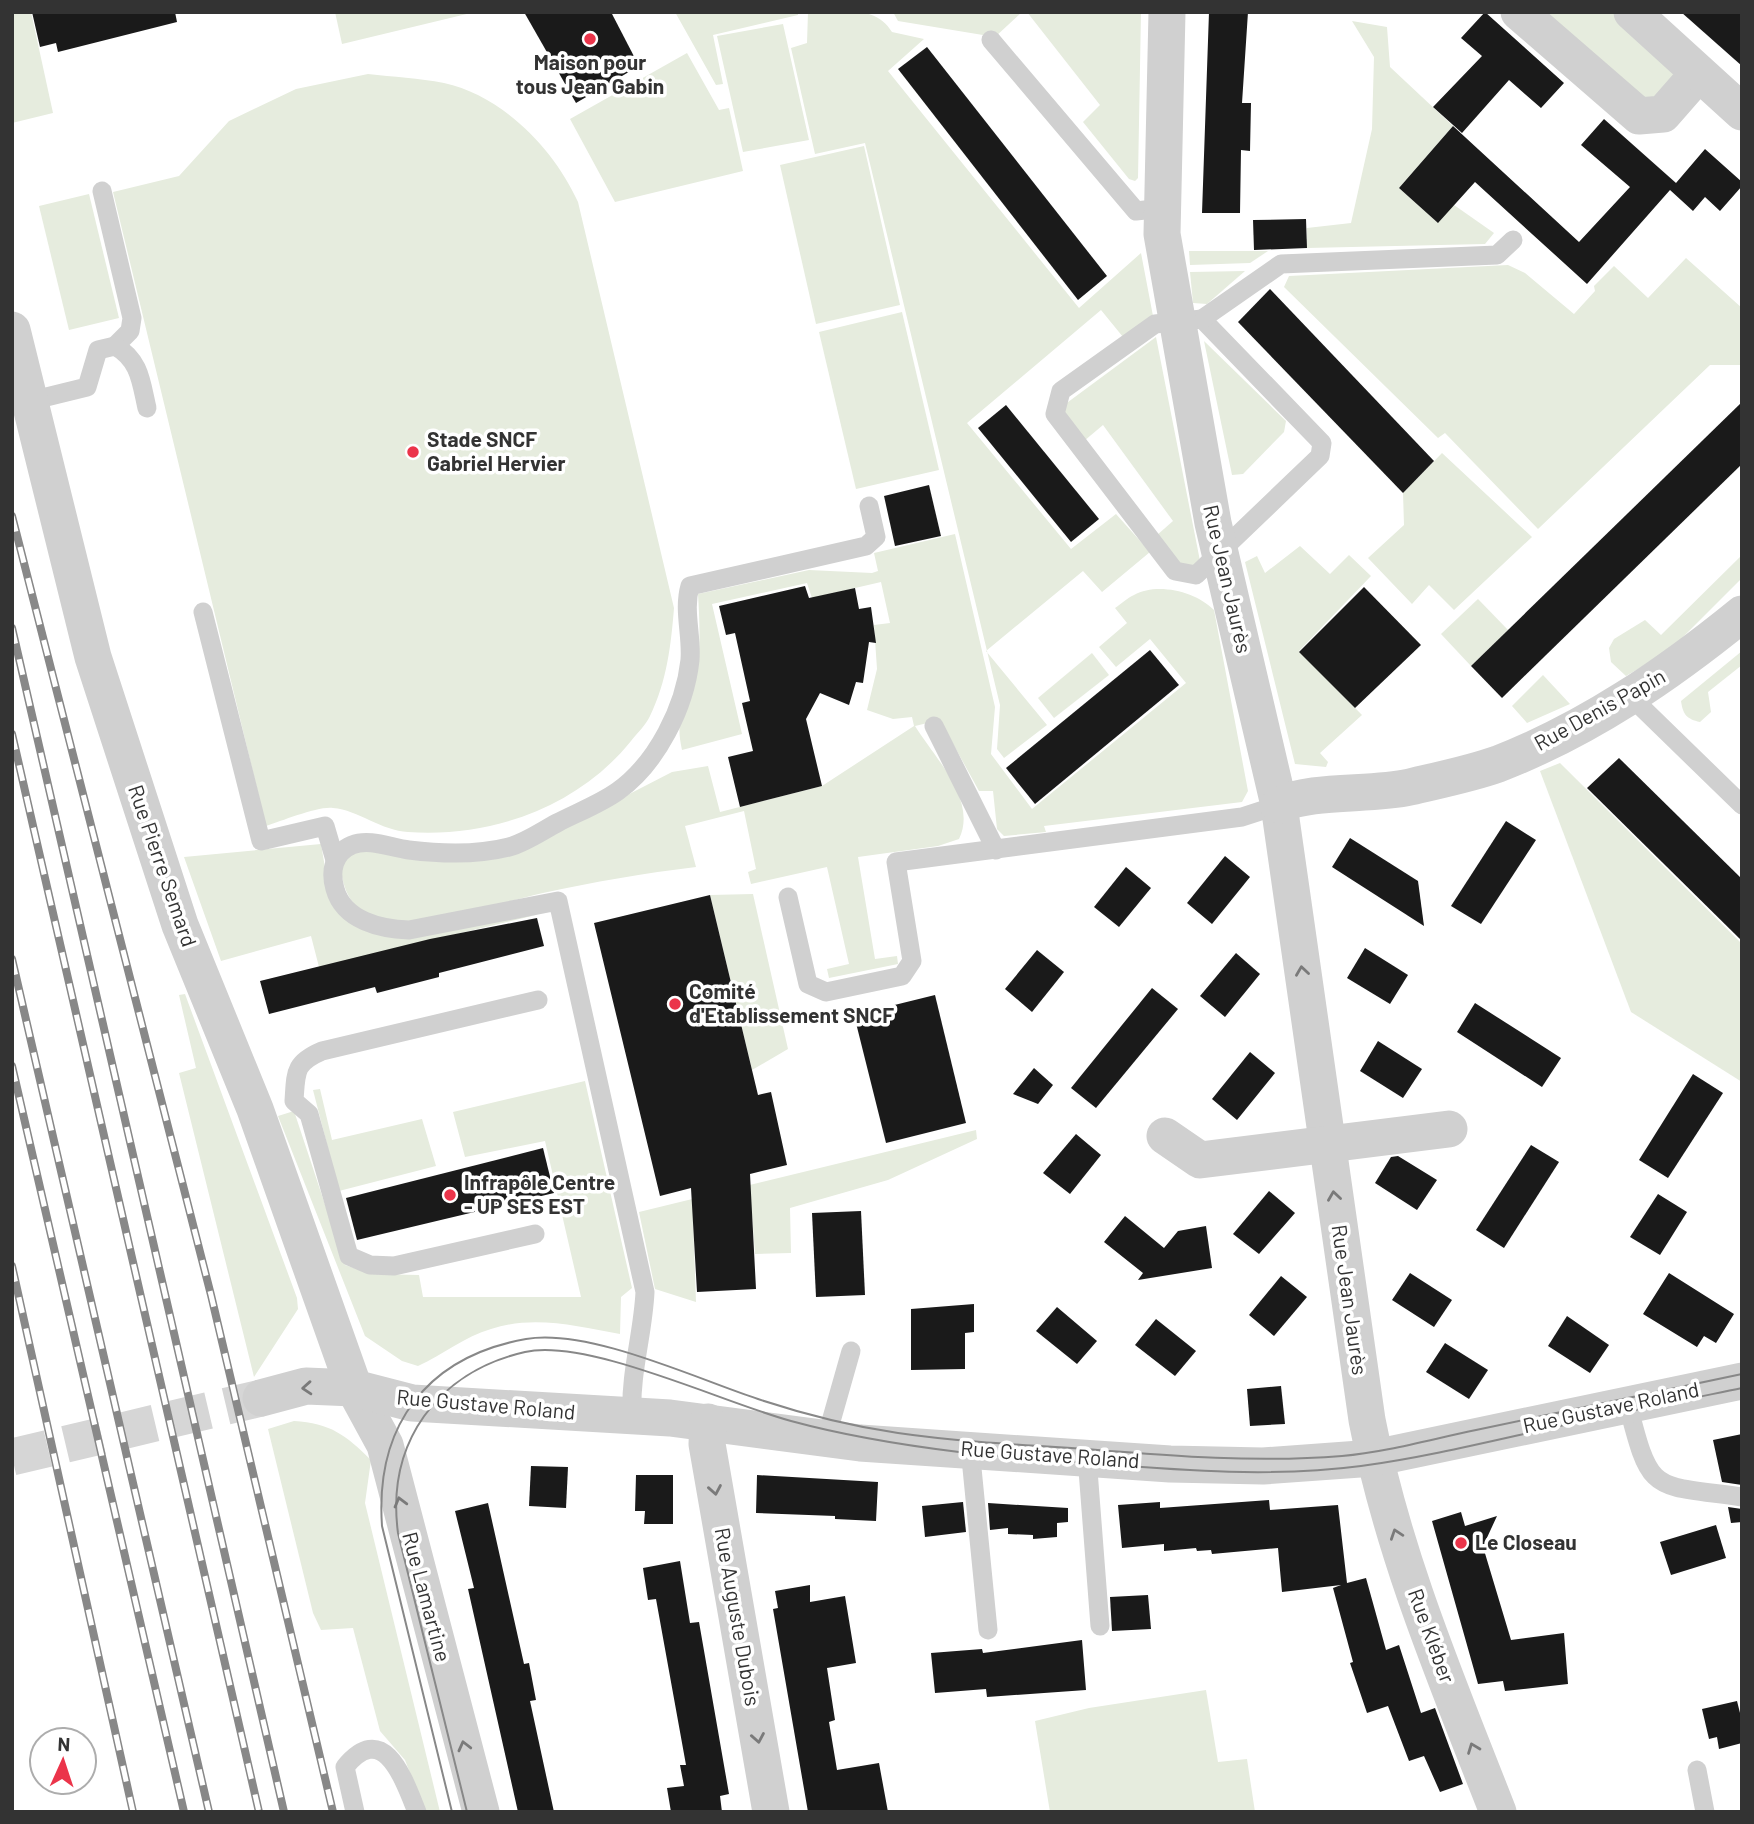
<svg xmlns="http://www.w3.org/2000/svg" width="1754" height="1824" font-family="Barlow,sans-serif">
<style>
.green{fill:#e6ecde}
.building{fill:#1a1a1a}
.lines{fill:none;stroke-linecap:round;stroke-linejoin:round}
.minor-tunnel{stroke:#d6d6d6;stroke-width:37;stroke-dasharray:37 18;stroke-linecap:butt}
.service{stroke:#d0d0d0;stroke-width:19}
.minor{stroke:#d0d0d0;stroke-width:37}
.tram{stroke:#888;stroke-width:2}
.rail-casing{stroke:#888;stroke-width:8}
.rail{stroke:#fff;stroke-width:5;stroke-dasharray:16;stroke-linecap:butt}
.oneway{stroke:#7a7a7a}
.poi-dot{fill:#eb344a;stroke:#fff;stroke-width:2.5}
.labels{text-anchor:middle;stroke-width:7;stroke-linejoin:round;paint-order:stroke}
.poi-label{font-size:21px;font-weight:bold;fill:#333;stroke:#fff;text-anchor:start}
.street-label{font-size:21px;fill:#333;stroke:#fff}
</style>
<rect width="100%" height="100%" fill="#fff"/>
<!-- green -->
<g class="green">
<polygon points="12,12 31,12 53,113 12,123"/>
<polygon points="335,12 475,12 342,44"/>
<polygon points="675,12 798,12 798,15 713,35 723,84 716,85"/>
<path d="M 808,12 C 837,12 875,3 892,32 L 924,39 L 888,71 L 1079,308 L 1141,253 L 1153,316 L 1123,337 L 1101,310 L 967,423 L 1071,549 L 1116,514 L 1150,552 L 1102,592 L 1083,571 L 986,651 L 1047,725 L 1004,758 L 997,749 L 1000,705 L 865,143 L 815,154 L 791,48 L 807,43 Z"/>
<polygon points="893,12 1022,12 995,37 898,21"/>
<polygon points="1027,12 1141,12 1138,178 1135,181 1129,179 1083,122 1100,105"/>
<polygon points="1531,12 1621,12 1674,70 1673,83 1643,105"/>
<polygon points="1352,21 1387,27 1390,67 1453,126 1399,188 1437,222 1454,205 1494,233 1485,244 1307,248 1307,228 1351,223 1372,129 1374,57"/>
<polygon points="783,24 809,140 743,152 717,36"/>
<polygon points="687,53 719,110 729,108 743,171 615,202 570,119"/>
<path d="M 368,74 C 393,77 419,78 444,83 C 503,96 554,149 578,202 L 674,608 C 671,645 667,681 650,716 C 646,725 637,733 631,741 C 578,807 491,838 408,832 C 382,831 358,810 333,808 C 318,806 282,821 266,826 L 113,192 L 179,176 L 229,121 L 296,89 Z"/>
<polygon points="864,146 900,305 816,324 780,165"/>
<polygon points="89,194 119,318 69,330 39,206"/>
<polygon points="1189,251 1268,251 1250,263 1190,265"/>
<polygon points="1686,258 1742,308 1742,365 1710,365 1538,529 1445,433 1438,438 1284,287 1289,276 1508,265 1525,273 1574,314 1595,291 1594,286 1614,266 1648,298"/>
<polygon points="1245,271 1207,304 1193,303 1190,272"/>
<polygon points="902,312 939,470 856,489 819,332"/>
<polygon points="1156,337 1201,566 1181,566 1156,536 1173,521 1103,425 1084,441 1060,408"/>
<polygon points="1204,341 1286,421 1284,432 1243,474 1232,475"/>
<polygon points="1442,453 1532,537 1454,610 1429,585 1412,604 1368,558 1404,525 1403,493"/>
<path d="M 955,534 L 995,707 L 991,754 L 1032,809 L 1186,683 L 1150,639 L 1116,667 L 1099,647 L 1127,623 L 1115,608 C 1121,604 1127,598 1134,595 C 1158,582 1196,592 1214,610 L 1248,791 L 1242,802 L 1044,826 L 1046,832 L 1004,836 L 997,829 L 993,791 L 979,791 L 940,720 L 915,726 C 934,757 978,800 959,839 L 938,846 L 858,857 L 875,959 L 897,956 L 898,964 L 829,978 L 827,969 L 849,964 L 827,867 L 751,884 L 748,872 L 756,869 L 744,811 L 685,826 L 696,867 C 645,873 593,882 543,893 C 502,902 420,930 381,920 C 352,914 340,887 341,860 L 355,848 L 513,854 L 672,772 L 708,766 L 720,812 L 822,786 L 914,726 L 912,717 L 893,719 L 867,710 L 877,669 L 874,625 L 890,623 L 881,582 L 812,598 L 807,583 L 712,604 L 742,734 L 682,750 C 674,713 687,718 694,687 C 701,655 700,626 698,594 L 809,570 L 872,573 L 878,571 L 874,553 Z"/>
<polygon points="1300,546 1330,574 1349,555 1371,576 1299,651 1362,715 1320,753 1328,762 1326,767 1295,764 1245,562 1257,556 1265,573"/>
<polygon points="1742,555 1742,578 1670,650 1626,676 1611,662 1609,648 1614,639 1645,620 1661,635"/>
<polygon points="1478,599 1508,630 1471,666 1441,634"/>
<path d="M 1742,651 L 1742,665 L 1708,692 L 1711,712 L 1700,722 C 1687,719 1683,715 1681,701 Z"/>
<polygon points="1092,653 1109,675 1054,718 1038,698"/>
<polygon points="1543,675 1570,704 1527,723 1512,706"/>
<polygon points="1560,763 1742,944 1742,1082 1631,1012 1540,771"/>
<polygon points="321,844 330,897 369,931 536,915 319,967 311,936 221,961 184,857"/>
<polygon points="753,894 788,1049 752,1070 710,895"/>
<polygon points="185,994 297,1298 298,1309 254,1377 179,1073 196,1068 179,995"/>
<path d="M 585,1081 L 632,1288 L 621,1297 L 620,1334 C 576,1326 534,1315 491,1329 C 465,1336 443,1355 418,1366 L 402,1361 L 365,1336 L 278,1116 L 294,1111 L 345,1265 L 372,1274 L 419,1275 L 423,1297 L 581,1297 L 545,1141 L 465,1157 L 453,1112 Z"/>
<polygon points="320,1089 332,1140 422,1119 436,1166 339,1191 313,1090"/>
<polygon points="976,1130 977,1139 888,1180 790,1208 791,1253 755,1254 752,1214 693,1217 696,1302 655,1289 639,1212"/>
<path d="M 294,1421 C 330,1423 346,1435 371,1460 L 365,1503 L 440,1812 L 425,1812 L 405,1760 L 380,1731 L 353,1628 L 321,1630 L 313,1613 L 268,1429 Z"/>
<polygon points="1206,1690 1218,1762 1247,1759 1255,1812 1050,1812 1035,1721 1089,1708"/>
</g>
<!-- building -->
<g class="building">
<polygon points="32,12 175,12 177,22 58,52 56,43 40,47"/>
<polygon points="524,12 611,12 639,66 576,103"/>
<polygon points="1209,12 1248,12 1242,103 1251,103 1250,151 1241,150 1240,213 1202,213"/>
<polygon points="1485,12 1564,83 1541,108 1509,80 1462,133 1433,107 1482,56 1461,38"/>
<polygon points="1681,12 1742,12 1742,66"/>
<polygon points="927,47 1107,276 1078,300 898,69"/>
<polygon points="1604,119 1676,183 1705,149 1742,182 1742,186 1720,211 1705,197 1693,211 1670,190 1587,284 1475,182 1438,223 1399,188 1453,126 1579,242 1630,187 1581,145"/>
<polygon points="1306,219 1307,248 1254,250 1253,220"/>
<polygon points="1270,289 1434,461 1403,493 1238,322"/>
<polygon points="1742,402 1742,464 1502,698 1471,666"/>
<polygon points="1006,405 1099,519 1071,542 978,428"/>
<polygon points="929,485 941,536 895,546 884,496"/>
<polygon points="805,586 809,598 855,588 859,609 871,607 876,643 869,642 863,683 856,682 849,705 820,693 806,719 822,786 740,807 728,757 753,751 742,703 750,701 735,633 726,635 719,606"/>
<polygon points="1364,587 1421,645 1355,708 1299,652"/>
<polygon points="1150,650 1179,685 1035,804 1006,768"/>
<polygon points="1619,758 1742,879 1742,941 1587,788"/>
<polygon points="1506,821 1536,840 1481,924 1451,906"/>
<polygon points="1350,838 1418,881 1424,926 1332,867"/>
<polygon points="1225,856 1250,877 1212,924 1187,903"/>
<polygon points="1126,867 1151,888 1119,927 1094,907"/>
<polygon points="710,895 758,1095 771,1092 787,1165 750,1174 756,1289 697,1292 691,1188 660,1196 594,923"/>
<polygon points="537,918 544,946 439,973 439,977 377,993 375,987 269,1014 260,981 430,939"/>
<polygon points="1365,948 1408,975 1390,1004 1347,978"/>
<polygon points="1037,950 1064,972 1032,1012 1005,989"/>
<polygon points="1236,953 1260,974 1225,1017 1200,996"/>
<polygon points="1152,988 1178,1009 1096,1108 1071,1088"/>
<polygon points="935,995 966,1123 886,1143 854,1015"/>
<polygon points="1475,1003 1561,1058 1542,1087 1457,1032"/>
<polygon points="1378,1041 1422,1069 1403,1098 1360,1071"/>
<polygon points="1250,1052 1275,1073 1237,1120 1212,1099"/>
<polygon points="1034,1068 1053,1085 1038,1104 1013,1094"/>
<polygon points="1693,1074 1723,1093 1668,1178 1639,1160"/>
<polygon points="1076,1134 1101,1155 1070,1194 1043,1173"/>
<polygon points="1531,1145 1559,1162 1504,1248 1476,1230"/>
<polygon points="543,1148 554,1193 357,1240 346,1198"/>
<polygon points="1398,1156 1437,1180 1417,1210 1375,1183 1391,1157"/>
<polygon points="1269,1191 1295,1213 1259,1254 1233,1234"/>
<polygon points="1658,1194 1687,1212 1660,1255 1630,1237"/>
<polygon points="861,1211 865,1295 816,1297 812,1213"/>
<polygon points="1125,1216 1164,1248 1178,1231 1206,1226 1212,1268 1138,1280 1143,1273 1104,1242"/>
<polygon points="1410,1273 1452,1300 1434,1327 1392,1300"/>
<polygon points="1669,1273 1734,1314 1716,1343 1704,1336 1697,1347 1643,1314"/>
<polygon points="1281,1276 1307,1297 1274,1336 1249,1315"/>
<polygon points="974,1304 974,1332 965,1333 965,1369 911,1370 911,1309"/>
<polygon points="1057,1307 1097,1341 1077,1364 1036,1331"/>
<polygon points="1567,1316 1609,1345 1590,1373 1548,1346"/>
<polygon points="1156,1319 1196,1351 1175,1376 1135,1345"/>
<polygon points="1445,1343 1488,1370 1469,1399 1426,1372"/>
<polygon points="1281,1386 1285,1424 1250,1426 1247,1389"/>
<polygon points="1742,1434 1742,1485 1722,1482 1713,1440"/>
<polygon points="531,1466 568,1467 566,1508 529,1506"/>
<polygon points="636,1475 673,1475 673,1524 644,1524 645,1511 635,1511"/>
<polygon points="757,1475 878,1482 876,1521 835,1519 835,1516 756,1513"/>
<polygon points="1269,1500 1270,1510 1338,1505 1347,1583 1366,1578 1386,1650 1399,1645 1421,1713 1435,1708 1463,1784 1440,1792 1424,1756 1409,1761 1388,1706 1367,1713 1350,1663 1353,1662 1333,1588 1341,1585 1282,1592 1278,1548 1212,1554 1211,1550 1197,1551 1196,1548 1164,1551 1164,1544 1122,1548 1118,1505 1160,1502 1160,1508"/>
<polygon points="963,1502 966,1532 925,1537 922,1506"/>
<polygon points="488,1503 524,1664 529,1663 536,1700 530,1701 554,1812 518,1812 468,1589 474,1588 455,1511"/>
<polygon points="988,1503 1068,1508 1068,1522 1057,1523 1057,1537 1033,1539 1033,1535 1008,1534 1008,1528 990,1530"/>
<polygon points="1728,1507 1742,1509 1742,1522 1731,1523"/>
<polygon points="1461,1512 1465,1526 1497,1516 1485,1542 1487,1549 1484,1550 1511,1640 1564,1633 1568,1684 1505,1691 1503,1681 1478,1684 1432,1521"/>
<polygon points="1716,1525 1726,1558 1671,1575 1660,1542"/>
<polygon points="680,1561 690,1623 699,1622 729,1794 720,1796 722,1812 671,1812 667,1788 684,1786 680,1765 686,1765 656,1599 648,1600 643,1568"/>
<polygon points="810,1585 810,1602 845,1596 856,1663 827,1668 835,1720 829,1722 837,1770 879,1763 888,1812 808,1812 773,1609 778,1608 775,1591"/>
<polygon points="1148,1595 1151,1629 1112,1631 1110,1597"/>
<polygon points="1082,1640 1086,1690 987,1697 986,1689 935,1693 931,1653 982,1649 983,1653"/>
<polygon points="1737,1701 1742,1721 1742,1743 1719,1749 1717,1737 1709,1739 1702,1709"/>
</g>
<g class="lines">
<!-- minor-tunnel -->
<polyline class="minor-tunnel" points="12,1457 261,1398"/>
<!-- service -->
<g class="service">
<polyline points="991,40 1136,211 1163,208"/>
<polyline points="102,191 132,318 130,331 115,346"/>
<polygon points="1202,319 1322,443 1320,456 1196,575 1175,571 1055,414 1061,391 1155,324"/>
<polyline points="1202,319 1281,264 1497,255 1513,240"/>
<path d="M 30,401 L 87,387 L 98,350 L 115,346 C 140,360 141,382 147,408"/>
<polyline points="203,612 261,841 325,826 335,860"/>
<polyline points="1630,696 1742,805"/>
<polyline points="934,726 996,850"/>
<polyline points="788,897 808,984 826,992 902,976 912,961 896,862 1242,817 1279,805"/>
<path d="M 535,1234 L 394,1266 L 370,1265 L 349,1256 L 309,1114 L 294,1101 C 296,1072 294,1063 322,1051 L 538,1000"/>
<path d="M 1628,1405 C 1651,1496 1652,1484 1742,1497"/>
<path d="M 632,1415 C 630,1373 643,1334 645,1292 L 558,901 L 409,930 C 381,929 344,921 335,889 C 330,872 333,853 352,845 C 370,838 391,848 409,850 C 441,854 478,855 509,847 C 525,843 542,831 557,823 C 576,813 600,804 618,791 C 657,763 685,707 690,660 C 692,635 683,610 690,586 L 866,546 L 876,537 L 869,506"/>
<polyline points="826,1439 851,1351"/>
<polyline points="970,1448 988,1630"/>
<polyline points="1087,1457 1100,1626"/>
<polyline points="1697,1770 1705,1812"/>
<path d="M 355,1812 L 345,1767 C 384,1719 404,1780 417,1812"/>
</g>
<!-- minor -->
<g class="minor">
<path d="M 1167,12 L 1162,234 L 1213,523 L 1279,805 L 1367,1420 C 1393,1555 1448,1684 1498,1812"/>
<polyline points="1519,12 1639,116 1663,114 1698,74"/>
<polyline points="1632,12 1742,112"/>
<polyline points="12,330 93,657 180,925 255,1109 354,1388 385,1445 481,1812"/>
<path d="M 1279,805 C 1312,789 1371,796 1410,787 C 1439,780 1470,774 1498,764 C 1588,729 1667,675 1742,614"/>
<polyline points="1165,1136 1200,1160 1449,1129"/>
<polyline points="261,1398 306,1386 354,1388 412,1403 670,1418 860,1443 1170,1464 1263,1466 1374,1458 1742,1381"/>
<polyline points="708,1422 707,1444 771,1812"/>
</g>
<!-- tram -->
<g class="tram">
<path d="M 452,1812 L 382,1526 C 375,1426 426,1357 526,1339 C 589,1328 697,1379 758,1399 C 803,1414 851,1426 898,1433 C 960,1442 1023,1445 1086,1449 C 1172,1456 1256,1463 1342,1456 C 1387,1452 1432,1439 1476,1430 C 1564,1412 1653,1393 1742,1374"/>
<path d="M 467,1812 L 398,1533 C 386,1443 437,1372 525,1352 C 588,1338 724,1403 791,1421 C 846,1436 902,1445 959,1452 C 1001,1457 1044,1459 1086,1463 C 1177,1470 1270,1478 1361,1466 C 1420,1458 1479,1444 1537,1431 C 1605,1416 1674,1402 1742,1388"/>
</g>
<!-- rail casing -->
<g class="rail-casing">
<g id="rail">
<polyline points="12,516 211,1295 333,1812"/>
<polyline points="12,628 284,1812"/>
<polyline points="12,734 259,1812"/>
<polyline points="12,959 209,1812"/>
<polyline points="12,1066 184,1812"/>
<polyline points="12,1266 133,1812"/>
</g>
</g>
<!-- rail -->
<use href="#rail" class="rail"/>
</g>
<!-- one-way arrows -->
<defs><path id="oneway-chevron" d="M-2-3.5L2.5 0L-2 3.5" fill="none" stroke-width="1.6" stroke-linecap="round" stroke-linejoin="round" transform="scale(1.75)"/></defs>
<g class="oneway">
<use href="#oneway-chevron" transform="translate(1302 971) rotate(-98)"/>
<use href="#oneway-chevron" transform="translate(1334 1196) rotate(-98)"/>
<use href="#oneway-chevron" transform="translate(307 1388) rotate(176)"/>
<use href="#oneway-chevron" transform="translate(715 1490) rotate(80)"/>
<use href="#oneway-chevron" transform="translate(400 1502) rotate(-105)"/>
<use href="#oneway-chevron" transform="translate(1396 1534) rotate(-109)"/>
<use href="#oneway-chevron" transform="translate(758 1738) rotate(80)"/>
<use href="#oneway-chevron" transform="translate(464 1746) rotate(-104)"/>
<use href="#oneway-chevron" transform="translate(1473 1748) rotate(-111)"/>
</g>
<!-- markers -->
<g class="poi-dot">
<circle cx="590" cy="39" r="7"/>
<circle cx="413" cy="452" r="7"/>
<circle cx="675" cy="1004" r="7"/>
<circle cx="450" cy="1195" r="7"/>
<circle cx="1461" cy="1543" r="7"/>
</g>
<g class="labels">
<!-- poi labels -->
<g class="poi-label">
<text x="590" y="70" text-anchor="middle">Maison pour<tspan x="590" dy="24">tous Jean Gabin</tspan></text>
<text x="427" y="447">Stade SNCF<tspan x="427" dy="24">Gabriel Hervier</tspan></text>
<text x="689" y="999">Comité<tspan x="689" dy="24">d'Etablissement SNCF</tspan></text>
<text x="464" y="1190">Infrapôle Centre<tspan x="464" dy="24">- UP SES EST</tspan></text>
<text x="1475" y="1550">Le Closeau</text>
</g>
<!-- street labels -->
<g class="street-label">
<text transform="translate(1227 579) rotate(77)" y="7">Rue Jean Jaurès</text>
<text transform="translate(1600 710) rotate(-29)" y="7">Rue Denis Papin</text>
<text transform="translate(162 866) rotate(71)" y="7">Rue Pierre Semard</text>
<text transform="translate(1349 1300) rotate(82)" y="7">Rue Jean Jaurès</text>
<text transform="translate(486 1405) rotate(5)" y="7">Rue Gustave Roland</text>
<text transform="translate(1611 1408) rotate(-12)" y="7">Rue Gustave Roland</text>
<text transform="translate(1050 1455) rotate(4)" y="7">Rue Gustave Roland</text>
<text transform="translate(426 1597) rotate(75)" y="7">Rue Lamartine</text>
<text transform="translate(737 1617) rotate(80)" y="7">Rue Auguste Dubois</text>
<text transform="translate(1431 1636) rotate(70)" y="7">Rue Kléber</text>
</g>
</g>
<!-- border -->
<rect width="1754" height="1824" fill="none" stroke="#333333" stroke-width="28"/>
<!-- north arrow -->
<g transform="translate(63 1761) rotate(3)"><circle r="33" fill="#ffffff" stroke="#adadad" stroke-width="2"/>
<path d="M0-5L12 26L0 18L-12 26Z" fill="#eb344a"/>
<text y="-10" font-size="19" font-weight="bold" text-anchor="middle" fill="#333333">N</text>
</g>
</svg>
